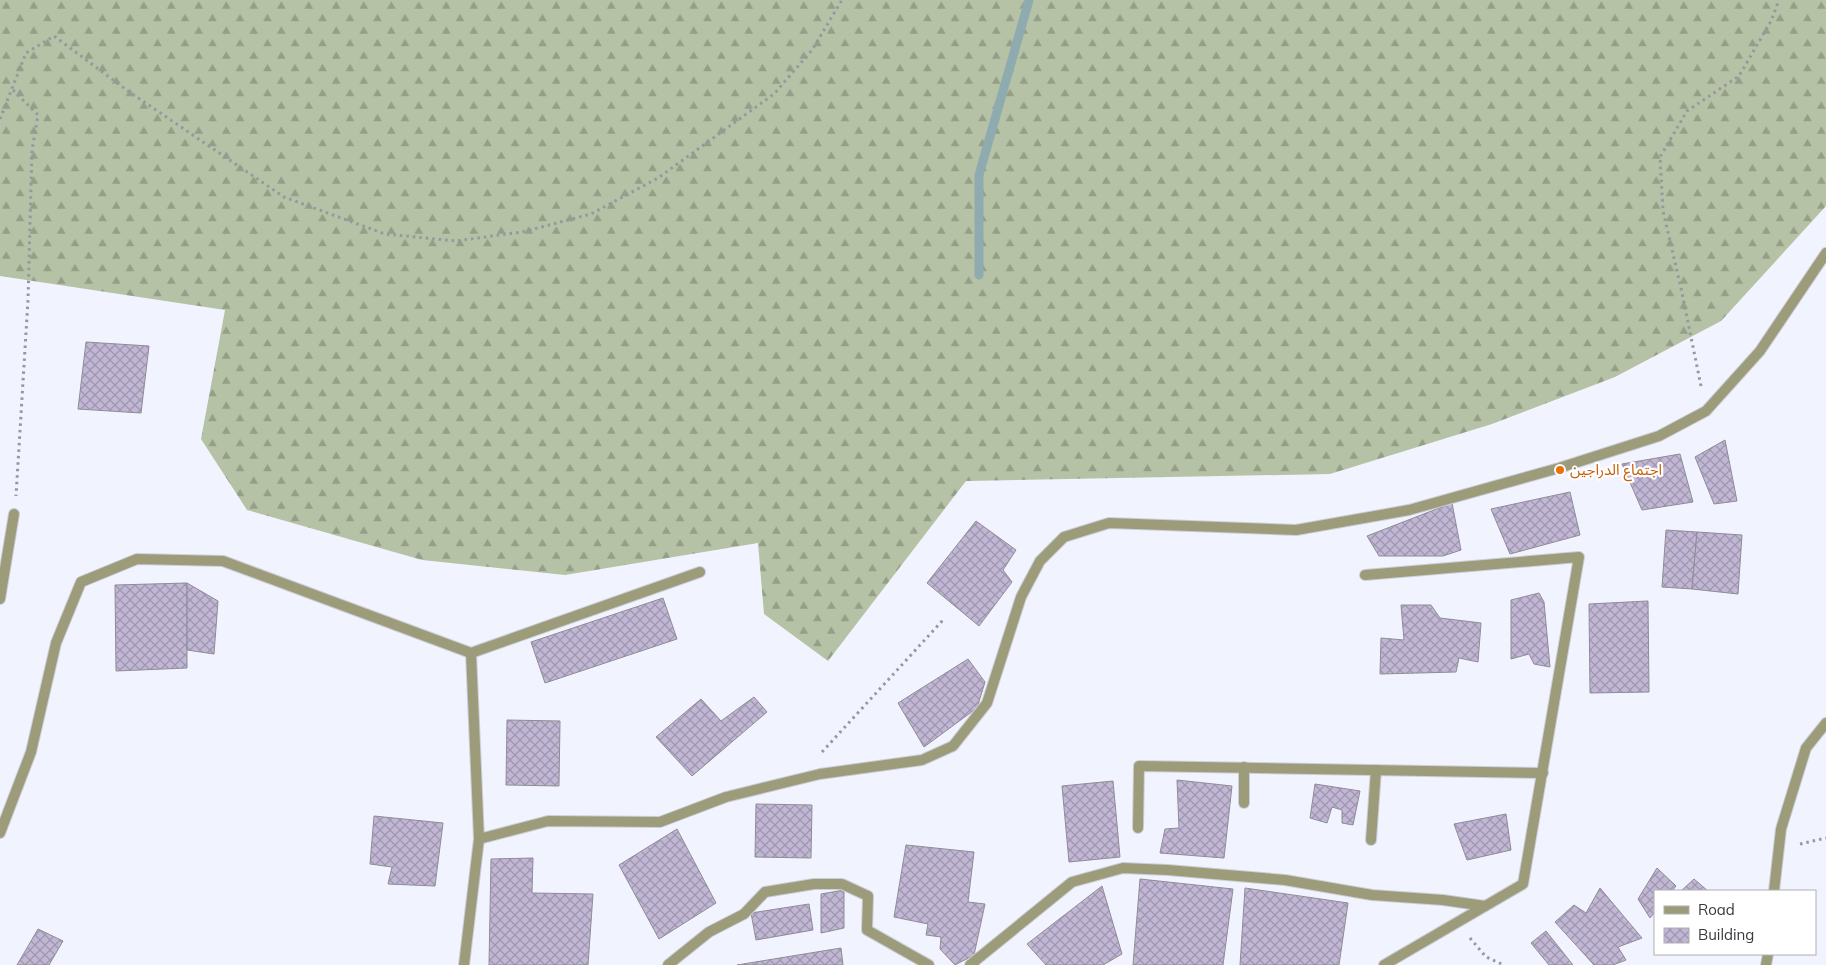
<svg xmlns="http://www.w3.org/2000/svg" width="1826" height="965" font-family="Mulish,'Noto Sans Arabic',sans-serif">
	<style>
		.forest { fill: url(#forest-firs) }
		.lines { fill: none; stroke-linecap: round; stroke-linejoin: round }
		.stream { stroke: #8eabb0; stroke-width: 9 }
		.building { fill: url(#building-cross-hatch); stroke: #8f8c96 }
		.minor-casing { stroke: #ccced8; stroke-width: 12 }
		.path { stroke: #96979f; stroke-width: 3; stroke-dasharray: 2.5 4; stroke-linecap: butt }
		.minor { stroke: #9c9c7b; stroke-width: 10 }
		.food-dot { fill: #e8710a; stroke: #fff; stroke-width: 2 }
		.labels { text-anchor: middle; stroke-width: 4.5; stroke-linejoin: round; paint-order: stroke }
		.food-label { font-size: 15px; fill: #c56008; stroke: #fff; text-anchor: start }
	</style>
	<defs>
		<pattern id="forest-firs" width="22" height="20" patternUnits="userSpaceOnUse" patternTransform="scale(1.25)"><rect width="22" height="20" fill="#b6c2a5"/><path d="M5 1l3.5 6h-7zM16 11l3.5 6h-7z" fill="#959f88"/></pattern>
		<pattern id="building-cross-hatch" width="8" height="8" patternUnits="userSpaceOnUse" patternTransform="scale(1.25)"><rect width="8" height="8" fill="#c1b7d5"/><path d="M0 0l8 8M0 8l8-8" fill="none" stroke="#9e96ae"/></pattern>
	</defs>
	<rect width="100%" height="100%" fill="#f1f3fe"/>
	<path class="forest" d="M0,0H1826V206L1721,321L1615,377L1492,424L1330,474L966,481L828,661L764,614L758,543L565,575L422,560L247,510L201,439L225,310L0,276Z"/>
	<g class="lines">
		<path class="stream" d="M979,275V175L1029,0"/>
	</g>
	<g class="building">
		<path d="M86,342L149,346L141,413L78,409Z"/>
		<path d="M1725,440L1737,501L1714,504L1695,457Z"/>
		<path d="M1680,454L1693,502L1642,510L1622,464Z"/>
		<path d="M1570,492L1580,535L1510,554L1491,509Z"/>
		<path d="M1452,503L1461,550L1443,556H1379L1367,536Z"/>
		<path d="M976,521L1016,550L1003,570L1012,582L979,626L927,583Z"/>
		<path d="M1666,530L1697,532L1692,589L1662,587Z"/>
		<path d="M1697,532L1742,535L1738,594L1692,589Z"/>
		<path d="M187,583V668L116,671L115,585Z"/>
		<path d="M187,583L218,601L214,654L187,650Z"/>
		<path d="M1539,593L1544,602L1550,667L1534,664L1529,654L1511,659V600Z"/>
		<path d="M663,598L677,639L545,683L531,642Z"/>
		<path d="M1648,601L1649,692L1590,693L1589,604Z"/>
		<path d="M1401,605H1431L1440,618L1481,623L1478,662L1459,658L1456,672L1380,674L1381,638L1404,640Z"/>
		<path d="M968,659L985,682L977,708L924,747L898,703Z"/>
		<path d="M754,697L767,712L692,776L656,737L701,699L721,721Z"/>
		<path d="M507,720L560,721L559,786L506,785Z"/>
		<path d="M1177,780L1232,786L1224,858L1160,853L1165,829L1179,828Z"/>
		<path d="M1113,781L1120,857L1069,862L1062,786Z"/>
		<path d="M1315,784L1360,791L1353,825L1342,823V810L1332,807L1327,823L1310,818Z"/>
		<path d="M756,804L812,805L811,858L755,857Z"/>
		<path d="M1506,814L1511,850L1467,860L1454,824Z"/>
		<path d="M374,816L443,823L435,886L388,884L392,867L370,864Z"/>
		<path d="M677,829L716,903L659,939L619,865Z"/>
		<path d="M906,845L974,852L968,902L985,904L974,955L955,965L940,949L941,937L926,935L928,924L894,917Z"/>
		<path d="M533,858L532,893L593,894L588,965H489L491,859Z"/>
		<path d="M1657,868L1676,886L1672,891H1655V912L1650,918L1638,899Z"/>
		<path d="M1140,879L1233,889L1223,965H1133Z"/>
		<path d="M1694,879L1708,891H1681Z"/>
		<path d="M1102,886L1122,954L1103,965H1046L1027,944Z"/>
		<path d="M1245,888L1348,903L1339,965H1240Z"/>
		<path d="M1600,888L1642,938L1618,947L1626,960L1613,965H1594L1555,922L1574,905L1586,913Z"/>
		<path d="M844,890V928L821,933V894Z"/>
		<path d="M809,904L813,930L756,940L751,913Z"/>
		<path d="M38,929L63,941L49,965H17Z"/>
		<path d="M1546,931L1573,965H1549L1531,943Z"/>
		<path d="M841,948L843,965H737Z"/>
	</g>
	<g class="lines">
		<g class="minor-casing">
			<g id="minor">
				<path d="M1365,575L1579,557L1523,884L1384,965"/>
				<path d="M0,599L14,514"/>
				<path d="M1244,767V803"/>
				<path d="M1138,828L1139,766L1543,773"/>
				<path d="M0,833L31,752L56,643L81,582L137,559L223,561L471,653L700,572"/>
				<path d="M479,839L548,821L660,822L726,797L820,774L922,760L953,746L987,703L1021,597L1040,561L1064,537L1109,523L1296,530L1409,510L1559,468L1659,436L1706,411L1760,351L1826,253"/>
				<path d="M1371,840L1376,770"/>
				<path d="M1774,891L1781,829L1806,748L1826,723"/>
				<path d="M464,965L479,839L471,653"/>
				<path d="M668,965L709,932L744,914L765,892L814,884H842L868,896L867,930L929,965"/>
				<path d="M970,965L1072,882L1123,868L1168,870L1285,880L1372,895L1443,900L1485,906"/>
				<path d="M1766,965L1768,954"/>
			</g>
		</g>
		<g class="path">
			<path d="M13,90L38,115L32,150L28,300L16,496"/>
			<path d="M0,119L26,53L54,36L128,91L284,197L385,234L456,241L522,232L591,214L658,178L774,94L812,50L842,0"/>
			<path d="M1701,386L1681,288L1663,211L1660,157L1687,111L1739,76L1771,21L1779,0"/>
			<path d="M822,752L943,620"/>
			<path d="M1800,844L1826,838"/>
			<path d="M1470,938L1486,957L1504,965"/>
		</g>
		<use href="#minor" class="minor"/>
	</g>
	<circle class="food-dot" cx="1560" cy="470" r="5"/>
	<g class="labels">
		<g class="food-label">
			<text x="1570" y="475">اجتماع الدراجين</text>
		</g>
	</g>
	<rect x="1654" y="890" width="162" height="65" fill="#ffffff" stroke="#b0b0b2"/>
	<rect x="1664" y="906" width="25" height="8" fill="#9c9c7b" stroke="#b0b0b2"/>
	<text x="1698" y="915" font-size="15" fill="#393a3e">Road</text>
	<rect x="1664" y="928" width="25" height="15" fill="url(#building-cross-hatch)" stroke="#b0b0b2"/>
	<text x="1698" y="940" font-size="15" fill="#393a3e">Building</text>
</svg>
